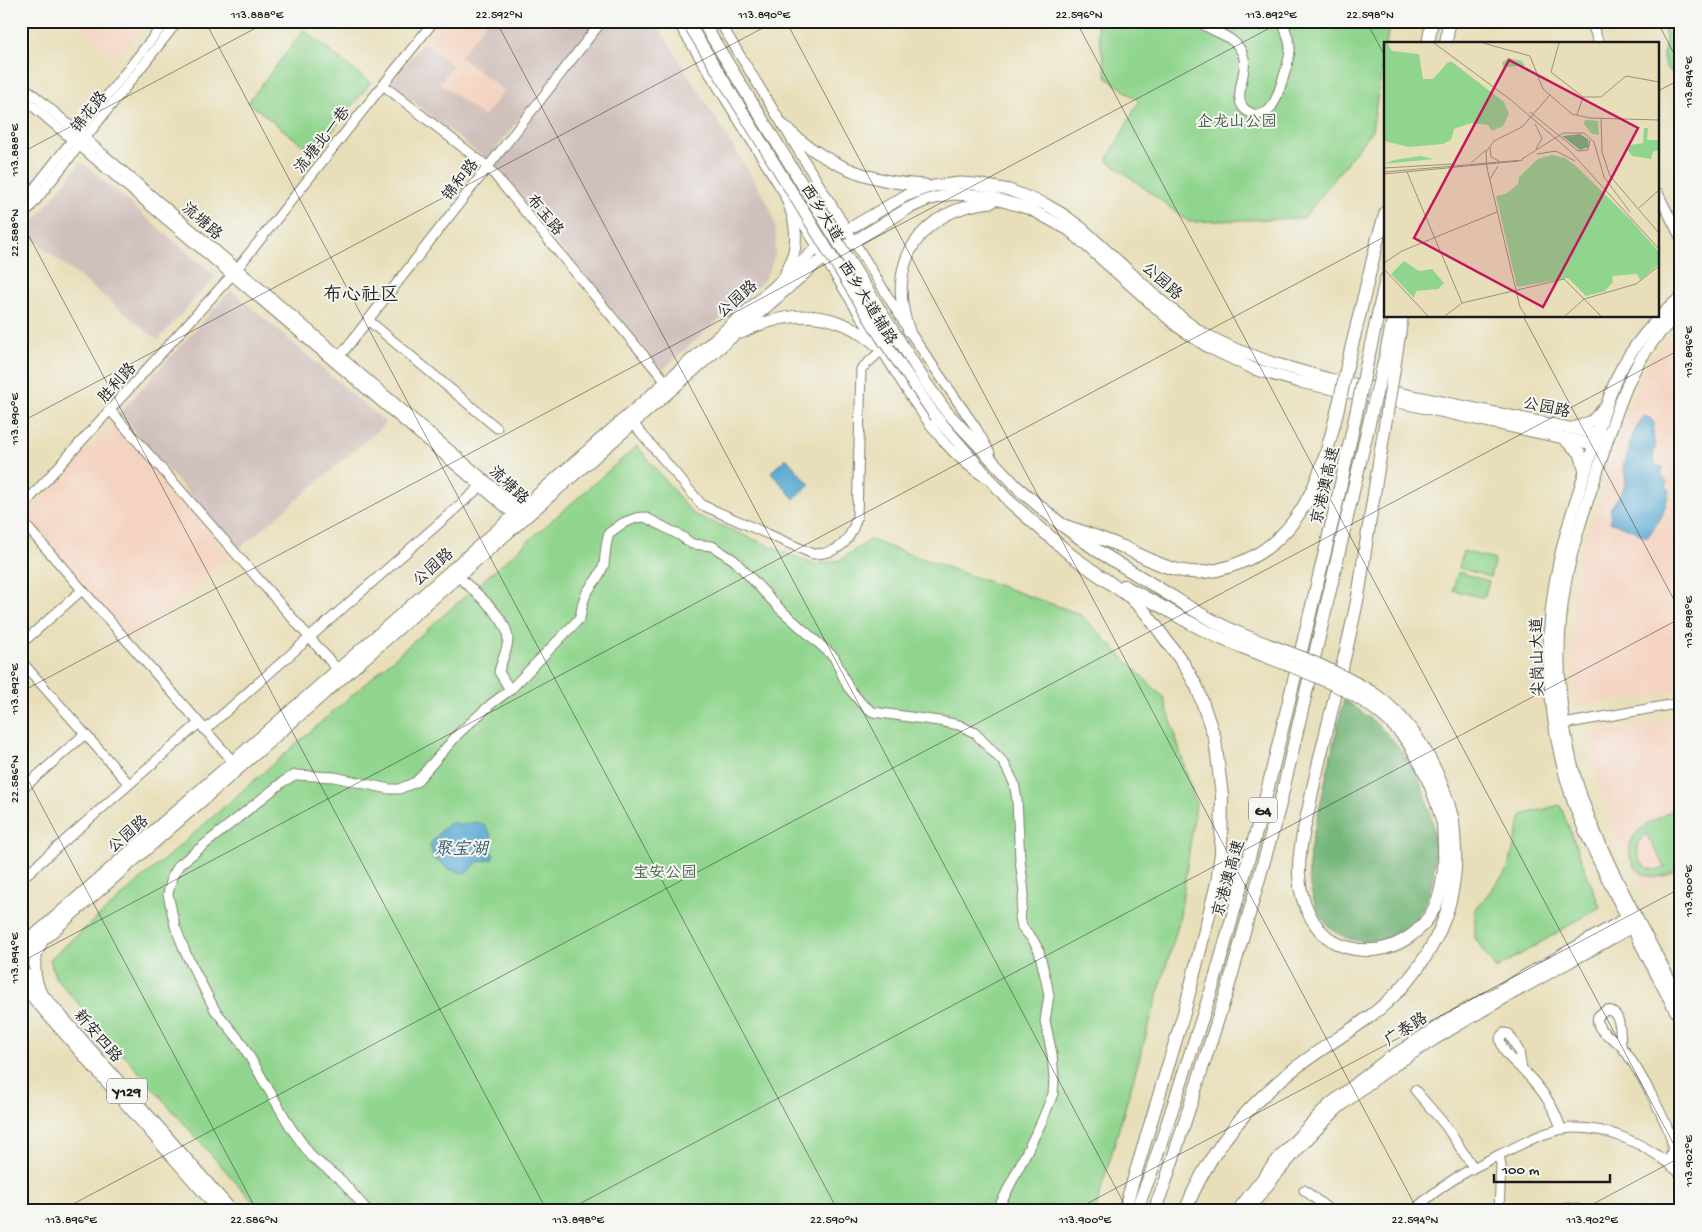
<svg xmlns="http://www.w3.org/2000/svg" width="1702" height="1232" font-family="'Gochi Hand','LXGW WenKai TC',sans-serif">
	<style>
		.built { fill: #f4d3c0 }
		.industrial { fill: #d0c0bc }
		.green { fill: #90d58e; stroke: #567855; fill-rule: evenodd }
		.forest { fill: #74b679; stroke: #48694a }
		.water { fill: #57a9d2; stroke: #3a6277 }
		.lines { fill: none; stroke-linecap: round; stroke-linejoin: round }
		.minor-casing { stroke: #827e6b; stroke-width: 11 }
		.major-casing { stroke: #827e6b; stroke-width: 13 }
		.highway-casing { stroke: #827e6b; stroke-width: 14 }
		.minor { stroke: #fff; stroke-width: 9 }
		.major { stroke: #fff; stroke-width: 11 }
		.highway { stroke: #fff; stroke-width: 12 }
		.major-bridge-casing { stroke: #827e6b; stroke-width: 13; stroke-linecap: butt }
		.highway-bridge-casing { stroke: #827e6b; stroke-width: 14; stroke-linecap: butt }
		.major-bridge { stroke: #fff; stroke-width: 11 }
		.highway-bridge { stroke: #fff; stroke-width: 12 }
		.ticks { fill: none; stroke: #1c1c1c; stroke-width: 1; stroke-opacity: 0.45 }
		.labels { text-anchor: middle; stroke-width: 4; stroke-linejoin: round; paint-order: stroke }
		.shield { fill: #f6f6f2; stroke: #5d5d5c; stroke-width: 1 }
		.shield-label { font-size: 15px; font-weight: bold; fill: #1c1c1c }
		.street-label { font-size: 16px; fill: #1c1c1c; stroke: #f6f6f2 }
		.park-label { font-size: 16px; fill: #455d44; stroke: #f6f6f2 }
		.water-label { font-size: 18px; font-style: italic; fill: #375b6e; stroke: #f6f6f2 }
		.quarter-label { font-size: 19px; fill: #1c1c1c; stroke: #f6f6f2 }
		.inset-road { fill: none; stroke: #96917b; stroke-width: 1 }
		.view { fill: #c2185b; fill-opacity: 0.15; stroke: #c2185b; stroke-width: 2.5 }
		.inset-edge { fill: none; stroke: #1c1c1c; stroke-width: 2.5 }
		.neatline { fill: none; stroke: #1c1c1c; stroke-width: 2 }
		.ticks-label { font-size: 12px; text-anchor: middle; fill: #1c1c1c }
	</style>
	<rect width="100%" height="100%" fill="#f6f6f2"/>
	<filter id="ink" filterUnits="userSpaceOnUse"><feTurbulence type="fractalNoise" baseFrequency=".02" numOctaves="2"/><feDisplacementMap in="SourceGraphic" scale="10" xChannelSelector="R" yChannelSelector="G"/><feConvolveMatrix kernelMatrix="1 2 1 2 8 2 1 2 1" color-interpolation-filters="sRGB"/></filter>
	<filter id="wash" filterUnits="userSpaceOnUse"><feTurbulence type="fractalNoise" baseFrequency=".0096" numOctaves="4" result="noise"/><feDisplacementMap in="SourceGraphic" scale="20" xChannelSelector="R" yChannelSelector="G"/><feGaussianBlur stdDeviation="1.12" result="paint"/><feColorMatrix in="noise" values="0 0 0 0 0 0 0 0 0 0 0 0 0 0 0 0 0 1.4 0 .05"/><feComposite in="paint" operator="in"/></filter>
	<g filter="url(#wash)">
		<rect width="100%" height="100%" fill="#e8dfba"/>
		<g class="built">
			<path d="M75,21H148L116,57Z"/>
			<path d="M440,21H487L460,57L504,91L484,117L440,83L453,66L423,43Z"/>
			<path d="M1681,323V690L1580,706L1576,702L1572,662L1574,599L1583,547L1638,384L1655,355Z"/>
			<path d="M113,421L231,556L132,641L26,517Z"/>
			<path d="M1681,720V869L1644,889L1619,839L1598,782L1591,733Z"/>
		</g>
		<g class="industrial">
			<path d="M487,21H596L487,160L390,84L423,43L453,66L440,83L484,117L504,91L460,57Z"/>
			<path d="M608,21H655L765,198L771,211L775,225L776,240L775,254L770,268L763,281L662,370L494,167Z"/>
			<path d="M81,162L215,276L158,340L25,233Z"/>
			<path d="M231,290L386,423L238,550L119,414Z"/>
		</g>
		<g class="green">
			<path d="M1096,21H1390L1372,130L1304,218L1189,222L1107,160L1139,101L1107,78Z"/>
			<path d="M1663,21H1681V78L1670,71L1665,65L1663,57L1666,39Z"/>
			<path d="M304,30L370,83L314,154L248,102Z"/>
			<path d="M637,446L693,514L815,565L840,560L870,540L1080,614L1164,698L1196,804L1179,922L1095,1211H261L55,977L50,959Z"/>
			<path d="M1463,551L1495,560L1490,577L1459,568Z"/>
			<path d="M1458,572L1489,581L1484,598L1453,590Z"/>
			<path d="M1560,805L1600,907L1496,969L1475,938V910L1508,869L1522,815Z"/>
			<path d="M1681,806V867C1673,871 1665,877 1656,877C1634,877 1622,852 1635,835C1643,824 1668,813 1681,806ZM1646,834L1665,867V868C1653,872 1644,869 1638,858L1637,844Z"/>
		</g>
		<path class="forest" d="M1344,700C1400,734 1435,787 1435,854C1434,875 1431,898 1418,915C1398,943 1349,952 1326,923C1316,911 1310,893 1309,877C1307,855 1314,832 1319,810C1327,773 1335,736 1344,700Z"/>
		<g class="water">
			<path d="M1643,416L1650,418L1654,423L1653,437L1656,446L1654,450L1653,459L1658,466L1663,467L1661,475L1667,482L1666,487L1670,490L1662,516L1647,538L1633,530L1610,522L1611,507L1622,491L1626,483L1623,463L1629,451L1630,440Z"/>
			<path d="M786,458L810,485L794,499L771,472Z"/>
			<path d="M474,822C489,824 491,833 493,847L490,849L491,852L493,853V859L478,862L470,870L464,873L446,868L442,863L435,860L430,846L431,843L442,830L448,824L454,823L462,825Z"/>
		</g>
	</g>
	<g filter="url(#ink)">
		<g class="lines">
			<g class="minor-casing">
				<g id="minor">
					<path d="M677,21L914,402C934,431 955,460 986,478"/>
					<path d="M719,21L909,331L976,428L990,453"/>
					<path d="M1198,21C1214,34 1238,35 1244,58C1248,74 1229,102 1249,112C1255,116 1265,115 1270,109C1277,101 1291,57 1290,47C1289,38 1285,29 1282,21"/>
					<path d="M1591,21L1599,44"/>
					<path d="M21,84L511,502L520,510L522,514"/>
					<path d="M383,85L488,167L666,382"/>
					<path d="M21,96L514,515L519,517"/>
					<path d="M1658,193L1681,239"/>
					<path d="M21,205L166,21"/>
					<path d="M21,219L178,21"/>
					<path d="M368,320L497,428"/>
					<path d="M340,356L602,21"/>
					<path d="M110,410L338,670"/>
					<path d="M630,420L702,505L813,554C840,554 850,541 857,517L861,369L882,350"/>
					<path d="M21,508L232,275L434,21"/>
					<path d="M21,520L237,766"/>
					<path d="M458,576C473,591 508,617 508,639C508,650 501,661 499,672L510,690"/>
					<path d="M21,644L82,590"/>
					<path d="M21,661L129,784"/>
					<path d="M1558,725L1681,703"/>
					<path d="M205,730L480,487"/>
					<path d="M21,790L85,734"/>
					<path d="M21,866L28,873L199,723"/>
					<path d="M1621,1045C1620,1034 1622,1010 1606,1010L1598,1016C1594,1033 1614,1036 1622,1047C1636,1065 1669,1123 1672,1143C1673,1151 1671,1155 1668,1162"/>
					<path d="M1522,1070L1519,1051L1509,1034L1504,1033L1500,1039C1504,1055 1512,1060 1523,1070C1540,1087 1555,1107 1561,1129"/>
					<path d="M1415,1090L1445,1125L1473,1167"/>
					<path d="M1499,1155L1501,1166L1499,1211"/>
					<path d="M1304,1190L1331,1211"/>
					<path d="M1559,1209L1570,1208L1586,1211"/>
					<path d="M368,1211L341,1180L312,1157L291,1128L241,1042L215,1010L186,954L175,926L168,894L172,877L179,865L284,781L295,775L334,777L389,789H399L416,782L459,733L491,704L510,690L580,618L583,602L587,592L598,577L604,565L606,546L609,533L623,523L636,518L645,517L681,536L692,544L712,546L734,560L780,609L834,657L848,687L861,703L873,712L939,721L959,725L975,733L1004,763L1014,783L1017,800L1020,860L1024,892L1020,917L1022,927L1033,940L1039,951L1046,980L1049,995L1045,1021L1052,1054L1054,1079L1053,1094L1041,1123L997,1211"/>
					<path d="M1413,1211C1442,1184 1464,1172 1499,1155C1520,1145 1540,1133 1563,1129C1605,1123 1651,1146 1681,1174"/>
				</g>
			</g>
			<g class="major-casing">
				<g id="major">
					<path d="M784,126C823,164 871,183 925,185"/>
					<path d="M786,197C797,221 800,248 786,272"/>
					<path d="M1681,297C1656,319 1634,343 1619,373C1605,403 1598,435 1587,466C1573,509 1559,551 1553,596C1544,662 1551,735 1572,798C1583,831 1599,861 1614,892C1636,935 1658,978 1681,1021"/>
					<path d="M1681,312C1630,355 1619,406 1599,466C1586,505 1572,544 1565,585C1552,661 1560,744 1588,815C1613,879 1649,940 1681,1001"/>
					<path d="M909,331C884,263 921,208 992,202"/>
					<path d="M741,333C792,307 840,310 882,350"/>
					<path d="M946,411L1020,490"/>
					<path d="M936,417L1009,501"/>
					<path d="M1573,428L1592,421L1603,409"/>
					<path d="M1565,440L1580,453L1585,471"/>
					<path d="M21,947L771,290L818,247L905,196L923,189L934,186L960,183L976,184L1009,190L1045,204L1064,215L1084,230L1160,300L1188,323L1202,333L1235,349L1270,362L1329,379L1608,436"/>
					<path d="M21,959L813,266L909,208L927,200L952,194L972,195L993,198L1030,209L1069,230L1177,326L1208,347L1254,369L1299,382L1403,403L1605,447"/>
					<path d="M21,970L232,1211"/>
					<path d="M21,984L220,1211"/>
					<path d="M39,988C33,973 33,958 41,944"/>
					<path d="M1237,1211L1281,1155L1330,1104L1386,1060L1453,1017L1634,914"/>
					<path d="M1248,1211C1274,1175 1303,1142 1335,1111C1363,1086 1395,1064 1427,1044C1495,1001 1567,964 1637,924"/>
				</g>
			</g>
			<g class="highway-casing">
				<g id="highway">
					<path d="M1428,44L1432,21"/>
					<path d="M1446,44L1449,21"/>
					<path d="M1347,366L1378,238L1386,212"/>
					<path d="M1366,367L1386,279"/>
					<path d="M1382,371L1394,316"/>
					<path d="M1393,375L1402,316"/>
					<path d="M1388,406C1381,450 1374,494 1367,538C1363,561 1361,584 1356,606C1343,668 1326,730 1312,792C1307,819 1298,847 1299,875C1300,904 1316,938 1346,947C1389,960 1431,932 1441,889C1446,868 1444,846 1443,824"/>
					<path d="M1020,490L1062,525L1098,551L1173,597"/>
					<path d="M1009,501L1072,556L1130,597L1146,613L1183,663L1197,687L1215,739L1222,796L1221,853L1217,883L1184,1013L1124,1211"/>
					<path d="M1062,525C1083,532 1104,539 1123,547C1145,557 1166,570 1191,572C1208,574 1227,568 1242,562C1310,533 1326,459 1341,395"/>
					<path d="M1124,586L1166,609"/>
					<path d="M1136,1211L1151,1173L1215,979L1264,804L1337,502L1359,400"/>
					<path d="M1154,1211L1166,1180L1228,988L1279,808L1374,402"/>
					<path d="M1185,1211C1205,1161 1236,1118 1277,1083C1305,1058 1339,1039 1369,1017C1417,981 1452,927 1455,867C1456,851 1454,836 1453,821"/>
				</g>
			</g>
			<use href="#minor" class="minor"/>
			<use href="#major" class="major"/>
			<use href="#highway" class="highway"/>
			<g class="major-bridge-casing">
				<g id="major-bridge">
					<path d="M687,21L881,337L936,417"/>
					<path d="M702,21L850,262L926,383L946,411"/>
				</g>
			</g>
			<g class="highway-bridge-casing">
				<g id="highway-bridge">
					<path d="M1341,395L1347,366"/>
					<path d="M1359,400L1366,367"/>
					<path d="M1374,402L1382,371"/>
					<path d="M1388,406L1393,375"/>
					<path d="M1173,597C1193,610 1214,622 1236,632C1258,642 1281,649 1303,658C1326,668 1350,679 1371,692C1415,721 1441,772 1453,821"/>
					<path d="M1166,609C1189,623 1212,635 1237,645C1296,669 1364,687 1405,738C1424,764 1435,794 1443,824"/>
				</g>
			</g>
			<use href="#major-bridge" class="major-bridge"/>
			<use href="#highway-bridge" class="highway-bridge"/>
		</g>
	</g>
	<path class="ticks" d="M205,21L838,1211M496,21L1128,1211M786,21L1418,1211M1076,21L1681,1158M1366,21L1386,58M1657,21L1681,67M1658,91L1681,79M21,153L269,21M21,221L547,1211M1523,316L1681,613M21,422L776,21M21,692L1283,21M21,767L257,1211M21,962L1386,236M60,1211L1681,349M566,1211L1681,618M1073,1211L1681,888M1580,1211L1681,1157"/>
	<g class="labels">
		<g class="shield">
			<rect x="1249" y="797.5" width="28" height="25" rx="4"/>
			<rect x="107" y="1078.5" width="40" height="25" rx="4"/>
		</g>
		<g class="shield-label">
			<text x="1263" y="815">G4</text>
			<text x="127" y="1096">Y129</text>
		</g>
		<g class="street-label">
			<text transform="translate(88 111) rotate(-52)" y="6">锦花路</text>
			<text transform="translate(321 139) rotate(-52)" y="6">流塘北一巷</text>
			<text transform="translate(459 179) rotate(-52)" y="6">锦和路</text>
			<text transform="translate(823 212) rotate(58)" y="6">西乡大道</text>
			<text transform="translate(546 214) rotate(50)" y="6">布玉路</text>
			<text transform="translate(203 220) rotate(41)" y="6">流塘路</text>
			<text transform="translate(1163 280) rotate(42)" y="6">公园路</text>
			<text transform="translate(736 298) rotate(-41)" y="6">公园路</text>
			<text transform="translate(869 302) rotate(58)" y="6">西乡大道辅路</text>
			<text transform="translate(116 382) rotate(-48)" y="6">胜利路</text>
			<text transform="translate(1547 406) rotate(12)" y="6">公园路</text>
			<text transform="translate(510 484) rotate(44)" y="6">流塘路</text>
			<text transform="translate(1324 485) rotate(-77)" y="6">京港澳高速</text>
			<text transform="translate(432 566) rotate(-41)" y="6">公园路</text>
			<text transform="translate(1536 657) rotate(-91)" y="6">尖岗山大道</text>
			<text transform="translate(127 833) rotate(-41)" y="6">公园路</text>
			<text transform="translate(1227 878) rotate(-74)" y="6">京港澳高速</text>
			<text transform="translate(1405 1028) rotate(-33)" y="6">广泰路</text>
			<text transform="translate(99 1035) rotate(49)" y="6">新安四路</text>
		</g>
		<g class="park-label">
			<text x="1237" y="126">企龙山公园</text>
			<text x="665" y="877">宝安公园</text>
		</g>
		<g class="water-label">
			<text x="461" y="854">聚宝湖</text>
		</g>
		<g class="quarter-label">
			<text x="361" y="300">布心社区</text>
		</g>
	</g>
	<g transform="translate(1384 42)">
		<rect width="275" height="275" fill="#e8dfba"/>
		<path d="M3,1L8,9L35,12L39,37H49L64,20H68L120,60L125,72L119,84L108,89L104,83L87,81L70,87L67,98L59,102L25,105L0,99V2ZM125,16L138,19L141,24L119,25L118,20ZM201,78L214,79L215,93L208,92L200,82ZM260,86H264L263,98H275V108L269,110L267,117L248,114L244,108L246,103L259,101ZM168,113L181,116L192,124L247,178L275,210V222L261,234L256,238L253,232L228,234L229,240L221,249L202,254L184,236L133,245L112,154L122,152L134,142L135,135L154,117ZM36,114L50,117L0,122L10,118ZM20,219L35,229L48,227L60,241L54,247L32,249L30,256L7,232Z" fill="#90d58e"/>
		<path d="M196,92L204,97L205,105L196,108L178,94Z" fill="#74b679"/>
		<path class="inset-road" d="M50,1L127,58L185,108L275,207M99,1L146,14L159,47L188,72L206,76L275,78M175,1L167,30L199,55H217L242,34L275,40M146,70L194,109L204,108L206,98M193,73L199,55M217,76L218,110L226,134L275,191M151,82L158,96L152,107M106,105L107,115L115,119M153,112L172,109L191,119M138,117L179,91H200L210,100L220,135L246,170M87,121L102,108M0,126L68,122M0,130L139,118M23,130L78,261M0,132L135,119M106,137L114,124M255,166L275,148M0,221L18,209L113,170M0,227L44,274M61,274L78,261L180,237L217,274M142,274L136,265L103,126L102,110L110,99L138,85L166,53M181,274L200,257L252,242L275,224"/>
		<path class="view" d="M125,18L254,86L159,265L30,196Z"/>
		<rect width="275" height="275" class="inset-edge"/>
	</g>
	<rect width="1702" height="1232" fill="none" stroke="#f6f6f2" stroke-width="55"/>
	<path d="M1494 1174v8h116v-8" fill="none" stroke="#1c1c1c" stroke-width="2.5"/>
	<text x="1502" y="1174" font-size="15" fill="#1c1c1c" stroke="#f6f6f2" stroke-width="4" paint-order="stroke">100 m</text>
	<rect x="28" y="28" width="1646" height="1176" class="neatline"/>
	<g class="ticks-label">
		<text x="257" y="18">113.888°E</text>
		<text x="499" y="18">22.592°N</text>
		<text x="764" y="18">113.890°E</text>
		<text x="1079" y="18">22.596°N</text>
		<text x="1271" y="18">113.892°E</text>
		<text x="1370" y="18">22.598°N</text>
		<text transform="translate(1688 82) rotate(-90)" y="4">113.894°E</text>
		<text transform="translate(14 150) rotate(-90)" y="4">113.888°E</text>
		<text transform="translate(14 233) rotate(-90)" y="4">22.588°N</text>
		<text transform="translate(1688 352) rotate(-90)" y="4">113.896°E</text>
		<text transform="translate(14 419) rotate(-90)" y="4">113.890°E</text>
		<text transform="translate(1688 622) rotate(-90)" y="4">113.898°E</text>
		<text transform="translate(14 689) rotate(-90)" y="4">113.892°E</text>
		<text transform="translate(14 779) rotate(-90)" y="4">22.586°N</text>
		<text transform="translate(1688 891) rotate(-90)" y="4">113.900°E</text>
		<text transform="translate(14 958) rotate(-90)" y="4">113.894°E</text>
		<text transform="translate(1688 1161) rotate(-90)" y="4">113.902°E</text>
		<text x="71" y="1223">113.896°E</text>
		<text x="254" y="1223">22.586°N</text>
		<text x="578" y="1223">113.898°E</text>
		<text x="834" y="1223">22.590°N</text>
		<text x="1085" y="1223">113.900°E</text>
		<text x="1415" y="1223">22.594°N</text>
		<text x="1592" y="1223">113.902°E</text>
	</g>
</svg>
